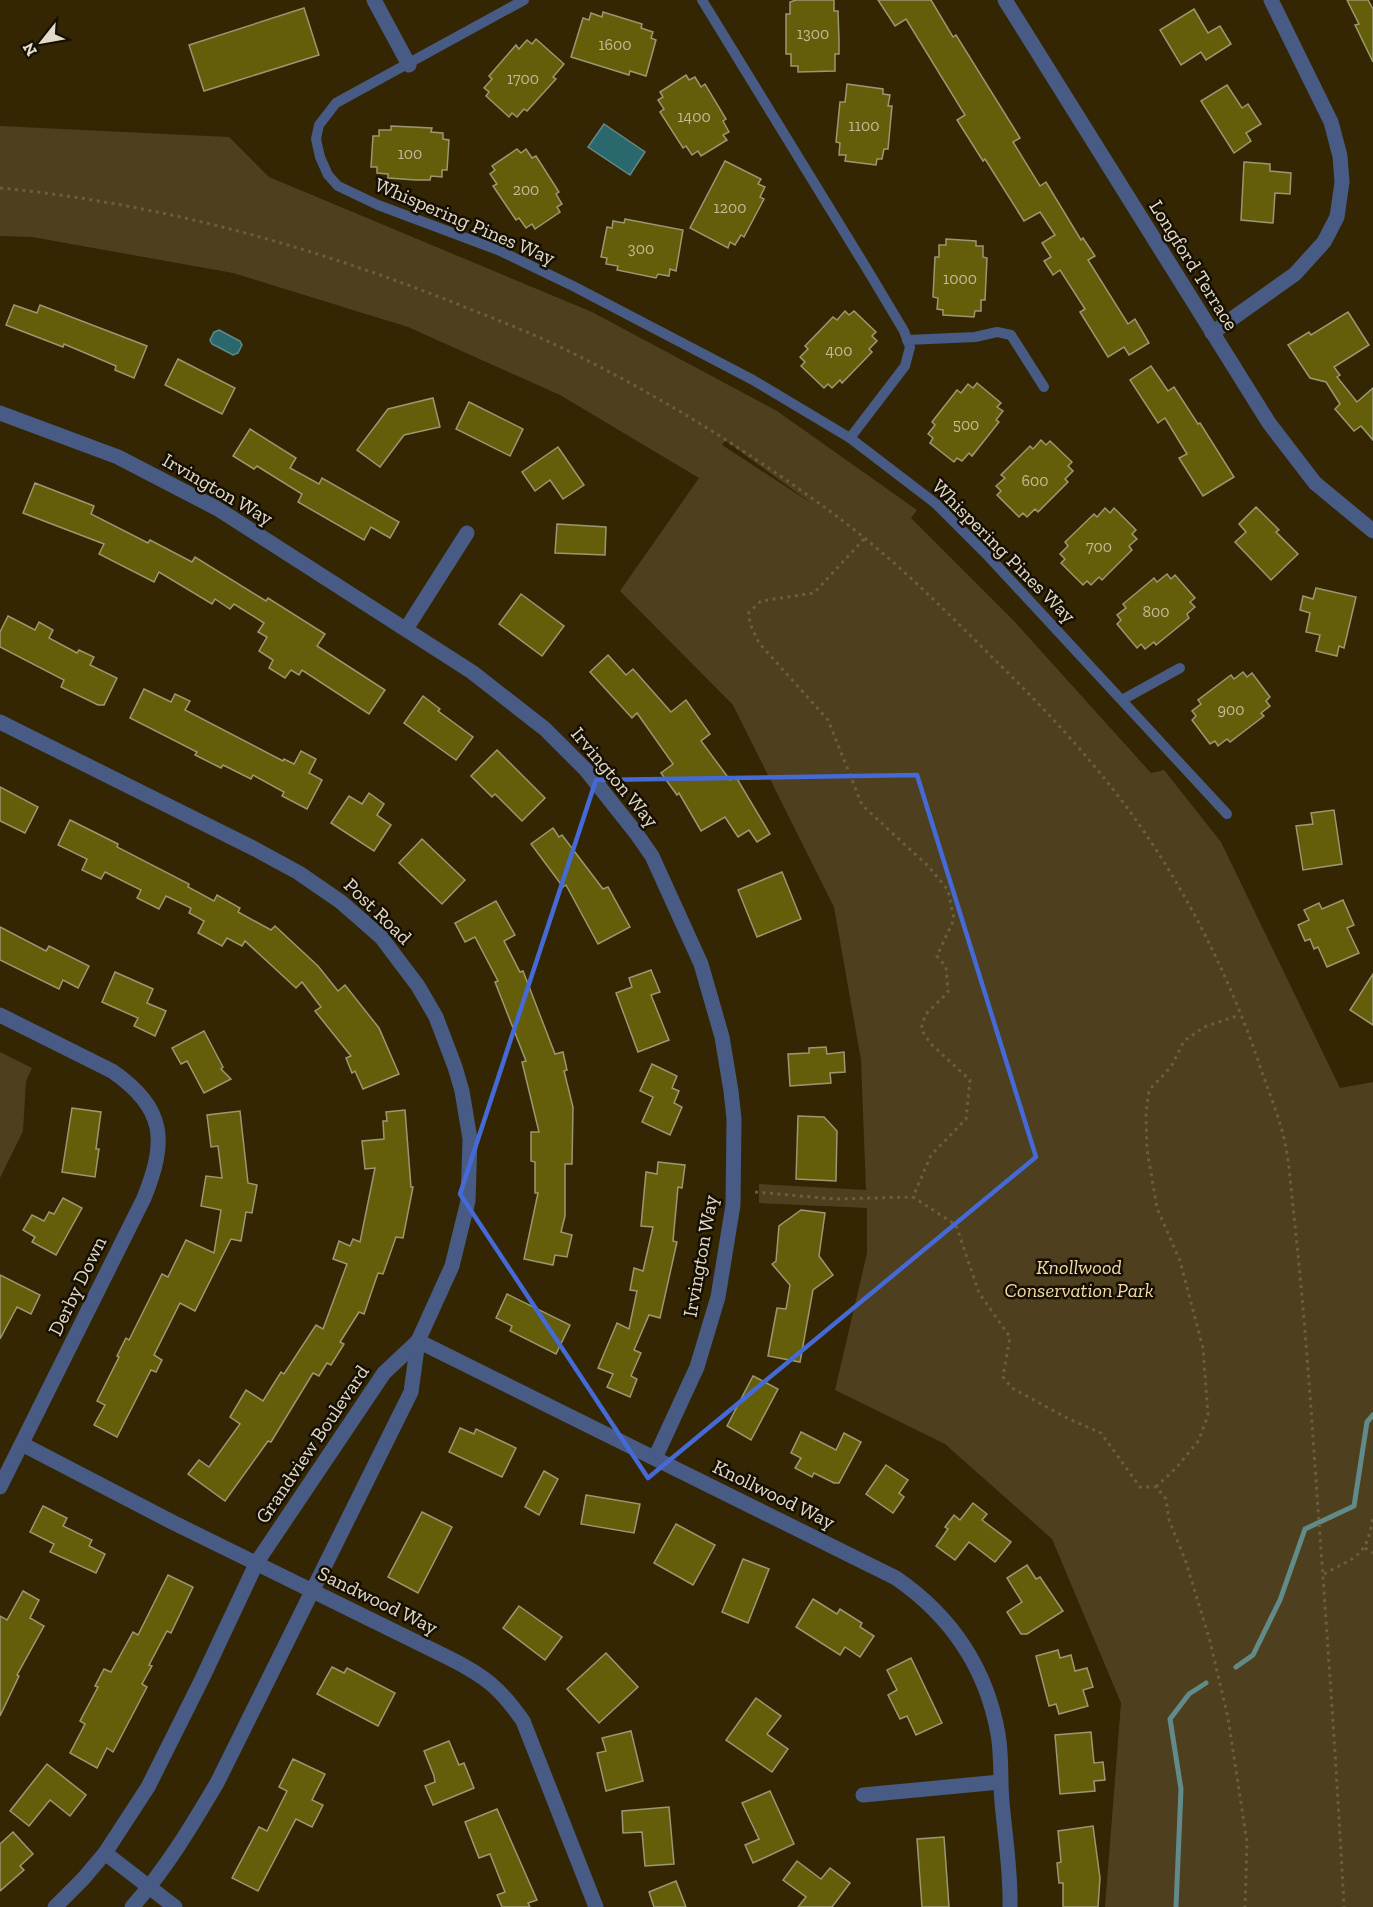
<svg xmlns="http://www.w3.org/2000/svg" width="1373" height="1907" font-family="'Zilla Slab',serif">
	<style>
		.green { fill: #4e3f1e; fill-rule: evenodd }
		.water { fill: #2a686e; stroke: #628a89; stroke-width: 1.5 }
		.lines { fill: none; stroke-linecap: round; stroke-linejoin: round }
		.stream { stroke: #628a89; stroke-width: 5 }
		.building { fill: #645e0b; stroke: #9a9871; stroke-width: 1.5 }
		.path { stroke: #6a5e3f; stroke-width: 3; stroke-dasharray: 3 4.5; stroke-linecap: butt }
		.service { stroke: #485b85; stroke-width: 10 }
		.minor { stroke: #485b85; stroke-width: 15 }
		.tertiary { stroke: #485b85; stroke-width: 15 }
		.marked { fill: none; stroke: #456ad5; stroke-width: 4.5; stroke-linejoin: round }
		.labels { text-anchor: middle; stroke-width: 5; stroke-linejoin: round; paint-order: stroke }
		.number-label { font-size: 16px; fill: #c3bb98 }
		.street-label { font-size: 20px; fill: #e3dac7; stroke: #161004 }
		.park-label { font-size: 20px; font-style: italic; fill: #f5dba4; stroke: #161004 }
	</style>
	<rect width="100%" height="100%" fill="#342602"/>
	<g class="green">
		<path d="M0,126L229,137L269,177L592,312L777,411L917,510L911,518L1014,621L1151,773L1164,770L1221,842L1340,1088L1373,1082V1907H1105L1121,1703L1052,1539L945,1444L835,1390L867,1253V1208L759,1203V1184L866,1190L861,1060L834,907L733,705L620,591L699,478L560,395L408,327L233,273L32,237L0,236ZM725,441H726L814,505L722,445Z"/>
		<path d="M0,1052L32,1068L26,1081L23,1131L0,1178Z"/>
	</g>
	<g class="water">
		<path d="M604,124L645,152L630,175L588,147Z"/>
		<path d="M219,330L240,341L242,345L238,353L233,355L212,344L210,340L214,332Z"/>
	</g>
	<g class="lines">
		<g class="stream">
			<path d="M1236,1667L1253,1655L1280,1600L1305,1529L1354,1506L1367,1422L1373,1415"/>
			<path d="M1176,1907L1181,1789L1170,1719L1189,1694L1206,1683"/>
		</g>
	</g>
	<g class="building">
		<path d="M796,0H834V11H838L839,40V54H835V71L798,72V66H791V54H786V14H790V2Z"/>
		<path d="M878,0H931L953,37L956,35L1020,138L1013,142L1040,186L1046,182L1081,240L1083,238L1095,256L1088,260L1128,324L1135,319L1149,343L1129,355L1124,347L1108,357L1080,312L1085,309L1060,270L1053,275L1044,261L1051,257L1042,243L1055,235L1040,212L1024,221L985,159L983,161L957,120L965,115L906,19L895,26Z"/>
		<path d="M1347,0H1368L1373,9V62L1355,25L1359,24Z"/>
		<path d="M304,8L319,55L204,91L189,45Z"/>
		<path d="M1194,9L1208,33L1220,26L1231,44L1206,60L1201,52L1181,65L1160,30Z"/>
		<path d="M603,12L642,24L641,28L653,32L651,38L656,40L646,76L630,71L629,75L571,57L583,18L589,20L591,13L602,17Z"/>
		<path d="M536,39L564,64L553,77L556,79L527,111L524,109L517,117L512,113L509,117L486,96L489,92L484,88L492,79L489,76L516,45L519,49L527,40L532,44Z"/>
		<path d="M686,75L689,80L695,77L701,87L705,84L726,119L723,121L729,132L723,135L727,140L701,156L698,151L692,155L686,146L683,148L660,112L664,109L658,100L663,97L660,92Z"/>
		<path d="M847,84L883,89V94L890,95L888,106H892L888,149H884L882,159H877L876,165L845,161L846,155H839L840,143L836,142L840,102H845Z"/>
		<path d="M1227,85L1242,108L1248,104L1261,124L1246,133L1251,141L1234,153L1201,101Z"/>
		<path d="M391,126L432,128L431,132L443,133V139L449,140L447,170H442V177L431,176L430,180H416L388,178V174L377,173V167H371L373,136H379V130H391Z"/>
		<path d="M517,149L521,153L526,149L532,158L536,156L559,192L556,194L562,204L557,207L560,212L535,229L532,224L526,228L519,218L516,220L493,186L497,184L490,174L495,170L492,166Z"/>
		<path d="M725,161L761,179L758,184L765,187L760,197L764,199L744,237L741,235L735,245L730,242L728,248L690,228Z"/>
		<path d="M1244,162L1270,164V171L1291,173L1290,194L1275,193L1273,223L1241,220Z"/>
		<path d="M625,219L683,230L676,271L670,269L669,276L658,274L656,278L617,270L618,266L606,264L607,258L601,257L607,227L612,228L613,221L624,223Z"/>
		<path d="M946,239L976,241V246H983V257L987,258L985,300H981V311H975L974,317L943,315V310L937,309L938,298L933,297L935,257H939V245H946Z"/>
		<path d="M14,305L37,313L40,305L147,346L134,378L115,370L116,366L64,344L63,347L6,325Z"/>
		<path d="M845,311L849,315L854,311L876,332L872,336L877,341L869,349L872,352L842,383L840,380L832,388L828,384L824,388L801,366L805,362L800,357L808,349L805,346L833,317L837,320Z"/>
		<path d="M1348,312L1369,345L1334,367L1340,375L1337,377L1357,402L1373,388V440L1361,426L1354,431L1335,409L1340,404L1326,382L1310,378L1288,345L1309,332L1311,335Z"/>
		<path d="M178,359L235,388L222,414L165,385Z"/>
		<path d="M1151,366L1168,391L1174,387L1198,424L1200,423L1234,477L1203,496L1179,458L1187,454L1165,418L1158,423L1130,380Z"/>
		<path d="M977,383L1001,403L997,407L1003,411L996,420L999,422L972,456L969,453L962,461L957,458L954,462L930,443L933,438L928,434L935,425L932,422L957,390L961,393L968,384L973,388Z"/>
		<path d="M433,398L440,427L404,435L380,467L357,450L388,409Z"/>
		<path d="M469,402L523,429L510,456L456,429Z"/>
		<path d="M250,429L296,458L290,468L319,484L322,478L399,522L390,538L371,527L364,540L298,502L302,494L257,466L254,469L233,456Z"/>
		<path d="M1041,440L1046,445L1050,441L1072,462L1068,466L1073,471L1065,479L1068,482L1038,512L1035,509L1027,517L1023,513L1019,517L997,495L1001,491L996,486L1005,478L1001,475L1030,446L1033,449Z"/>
		<path d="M558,447L584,485L563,499L550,480L535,491L522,472Z"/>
		<path d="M35,483L94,506L91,514L148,543L150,540L192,562L195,557L266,601L268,598L325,634L317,646L385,690L369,714L302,670L299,675L291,670L285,678L269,668L273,660L259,651L267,637L258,632L264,623L234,604L230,609L215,599L212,604L159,572L154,582L99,554L104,544L23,513Z"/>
		<path d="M1256,507L1279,530L1276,532L1298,554L1271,580L1235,542L1246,532L1239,524Z"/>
		<path d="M1105,508L1110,513L1114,508L1136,530L1132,534L1137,539L1129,546L1132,550L1102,580L1099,577L1091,585L1087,581L1083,585L1061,563L1065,559L1060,554L1068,546L1065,542L1094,514L1097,517Z"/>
		<path d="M557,524L606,527L605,555L555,553Z"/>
		<path d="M1167,574L1171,579L1175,575L1195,598L1190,602L1195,607L1187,614L1189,618L1156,645L1154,642L1145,649L1141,644L1137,648L1117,624L1121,620L1117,615L1126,608L1123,604L1147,584L1154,578L1157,582Z"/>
		<path d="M1316,588L1356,597L1344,648L1339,646L1337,656L1316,651L1320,635L1306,632L1310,613L1300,610L1303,596L1313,599Z"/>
		<path d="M521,594L564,626L542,656L499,624Z"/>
		<path d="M8,616L35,630L39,622L53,630L49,638L77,653L79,650L94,657L90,665L117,678L104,705H98L61,687L64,680L0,647V632Z"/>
		<path d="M608,655L626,675L633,669L671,712L686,700L710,734L701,741L730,780L736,777L770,834L757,842L749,830L738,837L725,817L701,831L679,793L677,795L661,773L673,764L637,713L632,718L590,672Z"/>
		<path d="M1243,672L1247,677L1252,673L1270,697L1266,701L1270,706L1261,713L1264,716L1230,742L1227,739L1218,746L1215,741L1210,744L1192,720L1196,716L1192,711L1201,704L1198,700L1231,675L1234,679Z"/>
		<path d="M144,689L171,702L175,694L190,701L185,710L283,761L284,759L294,764L301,751L316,759L309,773L322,780L307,809L282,796L284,792L253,775L251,779L223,765L221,768L195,755L197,752L130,718Z"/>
		<path d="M423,696L440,709L438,711L473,737L456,760L404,723Z"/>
		<path d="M497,750L545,798L522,821L495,794L492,797L471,776Z"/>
		<path d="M0,787L38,807L25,833L0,821Z"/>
		<path d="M369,793L384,804L377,815L391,825L374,851L331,823L349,796L362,804Z"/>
		<path d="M1334,810L1342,864L1303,870L1296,826L1313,824L1311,813Z"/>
		<path d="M70,820L118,844L117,847L189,884L188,887L214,901L217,895L240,908L238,912L271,930L275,926L318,966L338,991L345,985L379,1028L399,1074L363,1089L355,1071L352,1073L346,1058L351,1056L315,1011L321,1007L302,982L296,988L245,941L242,946L227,938L222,946L198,933L204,921L189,913L191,908L166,896L159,909L137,898L141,890L105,872L101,879L82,870L87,859L58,845Z"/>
		<path d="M553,828L559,837L562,835L603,889L608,887L630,927L598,944L566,885L563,887L531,844Z"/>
		<path d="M422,839L465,880L442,904L399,863Z"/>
		<path d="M782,872L801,919L757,937L738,890Z"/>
		<path d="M1343,900L1354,925L1347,928L1359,953L1327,967L1318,947L1314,949L1310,939L1305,941L1298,925L1309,920L1304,910L1319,903L1322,909Z"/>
		<path d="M496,901L515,935L504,941L520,972L523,971L555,1054L563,1052L567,1070L564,1071L573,1107L572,1164H565V1216L561,1232L572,1235L567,1257L555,1255L553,1265L524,1259L538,1193H535V1162L531,1161V1132H539L522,1062L526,1061L495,982L498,981L475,937L465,942L455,923Z"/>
		<path d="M0,927L46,951L49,946L89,966L78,988L63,980L59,989L0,960Z"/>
		<path d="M651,970L660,992L651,995L669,1040L638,1052L616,993L632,987L629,978Z"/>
		<path d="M115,972L153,989L147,1003L166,1011L155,1036L134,1026L138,1018L102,1002Z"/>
		<path d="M1373,974V1025L1350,1010Z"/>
		<path d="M204,1031L223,1067L221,1069L231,1079L204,1093L187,1061L181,1064L172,1048Z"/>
		<path d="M826,1047L827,1054L844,1052L845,1072L830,1073L831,1083L790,1086L788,1054L809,1053V1048Z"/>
		<path d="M652,1064L677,1076L672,1088L679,1091L674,1103L682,1107L670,1135L642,1122L653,1097L640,1091Z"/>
		<path d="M72,1108L101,1112L96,1149H99L95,1177L62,1172Z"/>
		<path d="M405,1110L411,1187H413L403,1238L396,1237L383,1274L378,1273L364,1314L359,1312L340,1342L344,1344L331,1365L327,1363L319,1376L313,1373L271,1442L268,1441L225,1501L188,1474L199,1460L209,1467L240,1424L230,1417L246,1390L263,1401L281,1372L284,1374L316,1325L323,1329L347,1264L333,1259L339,1241L350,1246L353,1239L360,1242L375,1168L365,1169L362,1141L384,1139L383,1121H387L386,1112Z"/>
		<path d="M240,1111L248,1183L257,1185L252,1213L246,1212L241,1241L231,1239L195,1311L180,1303L154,1355L162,1360L156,1372L151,1370L117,1437L94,1425L105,1405L97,1401L119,1357L117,1356L126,1338L129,1340L162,1274L168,1277L186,1240L214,1253L221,1210L201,1206L206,1176L222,1178L218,1146L211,1147L207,1115Z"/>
		<path d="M798,1116L824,1117L837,1131L836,1181L796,1179Z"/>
		<path d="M658,1162L685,1165L682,1188L678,1187L673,1241L677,1242L660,1318L649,1315L634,1350L641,1353L631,1376L637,1379L630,1397L607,1387L613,1374L598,1368L617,1323L629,1329L637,1291L630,1290L634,1268L643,1271L653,1227L641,1226L646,1172L657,1174Z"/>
		<path d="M63,1198L82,1208L56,1255L32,1242L35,1237L23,1230L32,1215L44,1221L49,1212L54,1214Z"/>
		<path d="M801,1210L825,1213L819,1256L833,1275L813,1290L800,1362L768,1356L777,1308L786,1309L790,1285L772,1264L776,1261L779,1226Z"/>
		<path d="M0,1275L40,1295L31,1314L17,1307L0,1339Z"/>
		<path d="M507,1294L570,1325L556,1354L510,1331L512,1326L496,1318Z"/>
		<path d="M753,1376L778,1389L751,1440L727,1426Z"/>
		<path d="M460,1428L474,1434L476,1429L516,1448L502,1477L449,1452Z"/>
		<path d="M801,1432L836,1450L844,1433L861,1442L839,1483H834L814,1473L812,1477L795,1468L801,1458L791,1453Z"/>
		<path d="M886,1465L908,1480L899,1493L904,1497L893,1513L866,1494Z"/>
		<path d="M544,1471L558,1479L539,1515L525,1507Z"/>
		<path d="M586,1495L640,1504L634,1533L581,1524Z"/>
		<path d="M973,1503L987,1514L982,1520L1011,1542L995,1562L969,1542L955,1560L936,1546L948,1529L945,1527L954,1515L960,1520Z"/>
		<path d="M43,1506L67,1518L63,1526L92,1540L89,1546L105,1554L96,1573L50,1552L54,1544L30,1532Z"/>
		<path d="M422,1512L452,1527L418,1593L388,1577Z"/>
		<path d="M676,1524L715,1545L693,1585L654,1563Z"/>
		<path d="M743,1559L769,1569L748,1623L722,1612Z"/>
		<path d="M1027,1565L1036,1579L1040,1577L1063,1611L1027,1634H1021L1007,1612L1022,1602L1007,1578Z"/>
		<path d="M168,1575L193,1587L171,1633L167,1631L149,1665L152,1666L142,1684L147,1687L113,1752L107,1748L97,1768L70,1753L85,1724L80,1721L98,1687L95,1686L104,1669L111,1672L133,1632L138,1635Z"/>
		<path d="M23,1591L39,1600L30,1618L44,1626L17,1675L19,1676L0,1716V1616L7,1620Z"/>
		<path d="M813,1599L837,1614L840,1609L862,1623L860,1627L874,1636L860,1657L845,1647L840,1655L796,1627Z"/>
		<path d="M519,1606L562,1637L545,1660L503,1628Z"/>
		<path d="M1058,1650L1060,1658L1071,1655L1075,1671L1087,1668L1093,1687L1083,1690L1088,1706L1059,1714L1056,1704L1049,1706L1036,1656Z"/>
		<path d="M606,1653L638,1687L599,1723L567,1689Z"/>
		<path d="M911,1658L942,1723L916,1735L907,1716L900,1719L888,1695L897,1690L887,1670Z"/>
		<path d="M332,1667L344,1673L347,1668L395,1693L378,1726L317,1694Z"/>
		<path d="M756,1698L781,1716L767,1734L788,1749L772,1772L726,1740Z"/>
		<path d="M631,1731L643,1781L606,1791L597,1753L606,1751L602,1738Z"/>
		<path d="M1091,1732L1094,1763L1103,1762L1105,1780L1094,1781L1095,1791L1060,1794L1055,1735Z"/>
		<path d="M449,1741L459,1765L464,1763L474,1788L433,1805L425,1786L435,1782L434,1776L424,1751Z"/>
		<path d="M293,1759L325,1774L312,1800L323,1805L312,1827L296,1819L258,1891L232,1878L259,1827L267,1831L287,1791L279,1787Z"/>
		<path d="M47,1764L86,1795L70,1816L50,1800L29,1826L10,1811Z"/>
		<path d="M770,1791L794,1844L753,1863L745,1845L759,1839L742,1803Z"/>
		<path d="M669,1807L674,1864L645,1866L642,1832L623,1833L622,1811Z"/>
		<path d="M497,1809L537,1900L528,1903L530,1907H502L497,1895L505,1892L490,1854L479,1858L465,1822Z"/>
		<path d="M1093,1826L1100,1878L1098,1907H1063V1883H1059L1057,1863L1061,1862L1058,1831Z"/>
		<path d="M13,1832L33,1854L20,1866L24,1870L0,1891V1844Z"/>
		<path d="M944,1837L949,1907H922L917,1839Z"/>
		<path d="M797,1861L821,1879L830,1868L850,1883L832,1907H798L806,1897L783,1880Z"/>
		<path d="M676,1881L686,1907H654L649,1892Z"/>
	</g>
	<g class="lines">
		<g class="path">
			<path d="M0,188C166,204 323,249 477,312C500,321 523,330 545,340C643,385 744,448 831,512C891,556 944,609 996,661C1043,707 1089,756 1128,809C1186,888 1231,979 1262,1072C1270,1095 1280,1119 1285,1143C1290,1166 1291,1192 1294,1216C1302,1290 1308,1364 1313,1438C1324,1594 1336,1751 1344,1907"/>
			<path d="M864,539L814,593L761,601L749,612L750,624L759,643L828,720L862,805L928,866L948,890L954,919L937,956L946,967L948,992L925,1015L921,1029L930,1043L970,1080L966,1119L931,1155L913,1197L956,1225L979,1293L1010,1337L1003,1377L1012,1388L1067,1418L1101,1433L1140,1487H1156L1166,1499L1169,1520L1186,1562L1210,1641L1228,1718L1247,1842L1245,1907"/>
			<path d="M755,1192L835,1199L913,1197"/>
			<path d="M1156,1487L1177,1467L1199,1440L1208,1415L1203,1348L1180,1261L1157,1208L1147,1150L1146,1114L1149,1090L1171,1067L1184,1041L1204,1027L1240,1015"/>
			<path d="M1365,1548L1373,1553"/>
			<path d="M1324,1574C1357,1556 1367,1557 1373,1516"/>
		</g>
		<g class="service">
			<path d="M524,0L336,103L319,125L316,139L320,157L328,175L338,186L378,205L498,250L573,286L753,380L850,438L935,503L989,557L1227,814"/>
			<path d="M702,0L870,274L904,331L910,347L905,366L850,438"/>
			<path d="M907,340L975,337L997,332L1011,335L1044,387"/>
			<path d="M1122,700L1180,668"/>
		</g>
		<g class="minor">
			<path d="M374,0L409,65"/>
			<path d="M1005,0L1269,423L1315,483L1373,531"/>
			<path d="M1212,333L1295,274L1324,242L1337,217L1342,182L1340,156L1331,122L1271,0"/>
			<path d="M0,413L118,457L218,509L472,672L545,729L586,770L636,833L652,856L701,964L722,1037L731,1091L734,1119L733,1205L718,1297L697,1367L655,1458"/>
			<path d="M406,629L467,533"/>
			<path d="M0,1015L112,1071C166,1108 167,1141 144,1198L0,1487"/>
			<path d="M418,1341L896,1578C951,1616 986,1667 998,1734C1002,1756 1000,1780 1002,1802C1005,1837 1011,1872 1010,1907"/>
			<path d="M22,1444L172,1522L449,1658C485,1676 500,1688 523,1721L596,1907"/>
			<path d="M863,1795L1000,1782"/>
			<path d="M105,1853L175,1907"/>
		</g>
		<g class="tertiary">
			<path d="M0,722L255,849L299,873L341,902L381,937L418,986L436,1017L455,1067L462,1091L470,1139L468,1201L452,1266L418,1341L411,1392L217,1783C191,1827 166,1869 132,1907"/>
			<path d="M55,1907L83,1879L105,1853L148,1787L202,1679L257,1562L384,1373L418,1341"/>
		</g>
	</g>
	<path class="marked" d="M917,775L1036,1157L648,1478L460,1194L596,780Z"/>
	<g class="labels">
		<g class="number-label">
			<text x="813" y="39">1300</text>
			<text x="615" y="50">1600</text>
			<text x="523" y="84">1700</text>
			<text x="694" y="122">1400</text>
			<text x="864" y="131">1100</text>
			<text x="410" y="159">100</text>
			<text x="526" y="195">200</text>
			<text x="730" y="213">1200</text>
			<text x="641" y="254">300</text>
			<text x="960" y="284">1000</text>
			<text x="839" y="356">400</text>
			<text x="966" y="430">500</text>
			<text x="1035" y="486">600</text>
			<text x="1099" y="552">700</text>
			<text x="1156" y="617">800</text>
			<text x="1231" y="715">900</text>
		</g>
		<g class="street-label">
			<text transform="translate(465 221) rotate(23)" y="7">Whispering Pines Way</text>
			<text transform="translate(1194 265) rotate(58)" y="7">Longford Terrace</text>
			<text transform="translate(218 489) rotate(30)" y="7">Irvington Way</text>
			<text transform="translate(1004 551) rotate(45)" y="7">Whispering Pines Way</text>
			<text transform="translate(615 777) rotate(50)" y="7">Irvington Way</text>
			<text transform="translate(378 911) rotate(44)" y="7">Post Road</text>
			<text transform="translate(700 1256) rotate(-80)" y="7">Irvington Way</text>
			<text transform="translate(77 1286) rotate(-64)" y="7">Derby Down</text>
			<text transform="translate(312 1444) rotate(-56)" y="7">Grandview Boulevard</text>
			<text transform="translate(774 1494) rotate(26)" y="7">Knollwood Way</text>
			<text transform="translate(378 1600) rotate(26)" y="7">Sandwood Way</text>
		</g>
		<g class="park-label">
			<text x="1079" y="1274">Knollwood<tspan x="1079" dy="23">Conservation Park</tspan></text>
		</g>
	</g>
	<g transform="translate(42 42) rotate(239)" stroke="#161004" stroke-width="4.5" paint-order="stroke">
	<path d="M0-4.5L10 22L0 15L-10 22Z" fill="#e3dac7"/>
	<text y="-9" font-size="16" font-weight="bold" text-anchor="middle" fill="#e3dac7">N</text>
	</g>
</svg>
